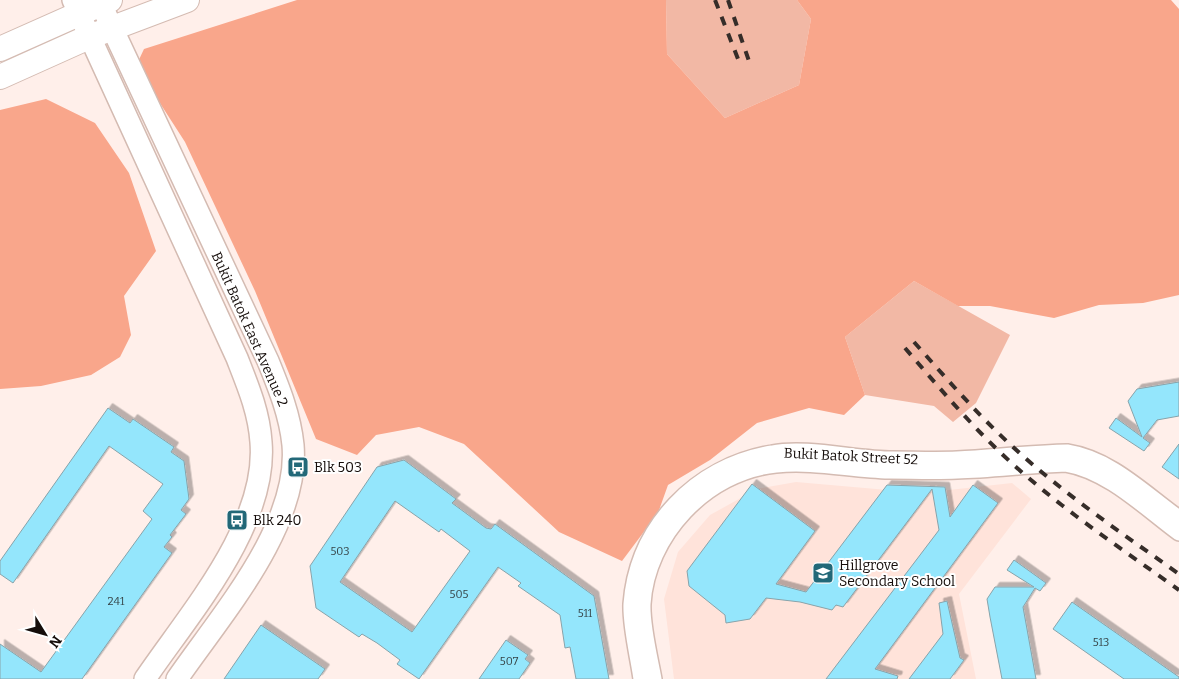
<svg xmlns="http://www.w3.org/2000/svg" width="1179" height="679" font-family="Bitter,serif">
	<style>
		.built { fill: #ffe3da }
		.green { fill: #f2b8a5 }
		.forest { fill: #f9a68b }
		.building { fill: #94e6fc; stroke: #88a3aa; fill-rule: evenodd; filter: url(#shadow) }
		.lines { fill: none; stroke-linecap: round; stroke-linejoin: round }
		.street-casing { stroke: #d4bbb2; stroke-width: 18 }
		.secondary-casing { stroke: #d4bbb2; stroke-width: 24 }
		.primary-casing { stroke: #d4bbb2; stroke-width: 26 }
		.street { stroke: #fff; stroke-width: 15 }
		.secondary { stroke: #fff; stroke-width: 21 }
		.primary { stroke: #fff; stroke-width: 24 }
		.rail { stroke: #362d29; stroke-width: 4; stroke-dasharray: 9 9; stroke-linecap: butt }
		.labels { text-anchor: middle; stroke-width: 4; stroke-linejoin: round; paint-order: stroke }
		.number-label { font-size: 11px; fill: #354346 }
		.street-label { font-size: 14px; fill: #150d0a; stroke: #fff }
		.poi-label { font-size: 14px; fill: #150d0a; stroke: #fff; text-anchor: start }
	</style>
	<defs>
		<filter id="shadow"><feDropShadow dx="4.5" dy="-4.5" stdDeviation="0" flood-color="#0004"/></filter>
	</defs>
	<rect width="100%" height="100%" fill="#ffefea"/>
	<path class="built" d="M796,482L922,493L1012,483L1031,499L959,594L976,679H674L664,599L678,552L710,515L757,489Z"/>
	<g class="green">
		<path d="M666,0H797L811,19L799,85L725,118L667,54Z"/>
		<path d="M914,281L1010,335L976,403L953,422L934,406L865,395L845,337Z"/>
	</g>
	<g class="forest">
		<path d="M297,0H666L667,54L725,118L799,85L811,19L797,0H1171L1179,9V295L1143,303L1099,305L1054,318L990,306H958L914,281L845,337L865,395L844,415L809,408L757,423L710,460L668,485L658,513L622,561L559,532L464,444L419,427L376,435L357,455L316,439L255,291L185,142L136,66L144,49Z"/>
		<path d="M46,99L95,123L129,173L156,251L124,296L131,335L120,357L91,375L41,386L0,389V110Z"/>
	</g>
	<g class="building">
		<path d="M1179,382V416L1157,420L1143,438L1150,443L1144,451L1109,428L1116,418L1142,437L1128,401L1137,389Z"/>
		<path d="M108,408L130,423L133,419L174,447L171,452L184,461L189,499L181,510L186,514L170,535L172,537L164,547L172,553L82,679H0V644L41,672L152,519L143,511L163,484L109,446L13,583L0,574V561Z"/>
		<path d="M1179,444V479L1162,467Z"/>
		<path d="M404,460L456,499L452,503L486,528L491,529L495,524L594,596L609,679H576L570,647L565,648L560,615L518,586L521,583L498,567L419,679L397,664L400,660L377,643L362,634L359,637L316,608L310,566L377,467ZM395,501L439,532L441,529L470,551L412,632L340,582Z"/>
		<path d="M752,484L815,531L776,584L806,592L887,485L945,487L950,517L973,485L998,503L875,669L898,676L897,679H826L939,530L932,489L843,607L836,605L832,610L800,602L766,598L750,619L726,623L725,615L689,586L687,571Z"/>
		<path d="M1014,560L1046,583L1040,591L1035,588L1023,607L1036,679H1002L990,617L987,599L995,587H1034L1007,570Z"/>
		<path d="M947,601L960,658L964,660L950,679H909L943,634L939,603Z"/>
		<path d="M1072,602L1179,677V679H1124L1053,629Z"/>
		<path d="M261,625L325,669L318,679H224Z"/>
		<path d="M506,640L528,655L525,659L530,663L519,679H479Z"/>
	</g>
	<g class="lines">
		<g class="street-casing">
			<g id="street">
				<path d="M641,679C638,657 630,626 631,604C637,526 696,466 772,453C807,446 856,459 893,459C914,459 936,460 957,459C994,457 1030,453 1067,452C1111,459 1144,493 1179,518"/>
				<path d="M654,679C650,657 642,626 643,604C647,536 706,472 776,465C813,461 851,470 889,471C911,471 934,472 957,471C993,470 1030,465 1066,464C1108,471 1145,508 1179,533"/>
			</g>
		</g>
		<g class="secondary-casing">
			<g id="secondary">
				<path d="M73,0L237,358C248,386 259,412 261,442C268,525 189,614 145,679"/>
				<path d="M99,0L268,361C279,388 290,415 293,445C300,526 221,615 177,679"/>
			</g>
		</g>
		<g class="primary-casing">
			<g id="primary">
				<path d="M0,49L110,0"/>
				<path d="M0,77L89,37L187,0"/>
			</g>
		</g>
		<use href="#street" class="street"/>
		<use href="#secondary" class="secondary"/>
		<use href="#primary" class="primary"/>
		<g class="rail">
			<path d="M715,0L740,64"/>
			<path d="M728,0L749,61"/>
			<path d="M914,342C946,378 977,414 1013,447C1064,494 1123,534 1179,574"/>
			<path d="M905,348C937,385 968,422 1003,455C1057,506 1119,547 1179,590"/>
		</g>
	</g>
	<defs>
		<g id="bus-square" transform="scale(1.125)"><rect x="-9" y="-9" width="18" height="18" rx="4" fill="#226878" stroke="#fff"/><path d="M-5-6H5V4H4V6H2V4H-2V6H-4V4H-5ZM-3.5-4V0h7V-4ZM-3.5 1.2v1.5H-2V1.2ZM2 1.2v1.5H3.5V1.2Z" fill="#fff"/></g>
		<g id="school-square" transform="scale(1.125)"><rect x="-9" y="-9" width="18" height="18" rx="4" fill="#226878" stroke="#fff"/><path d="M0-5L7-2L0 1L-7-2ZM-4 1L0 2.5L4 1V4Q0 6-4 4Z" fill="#fff"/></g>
	</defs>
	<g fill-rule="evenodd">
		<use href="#bus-square" x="298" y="467"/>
		<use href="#bus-square" x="237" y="520"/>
		<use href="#school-square" x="823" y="573"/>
	</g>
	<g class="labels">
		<g class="number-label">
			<text x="340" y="555">503</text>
			<text x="459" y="598">505</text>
			<text x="116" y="605">241</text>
			<text x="585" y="617">511</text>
			<text x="1101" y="646">513</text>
			<text x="509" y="665">507</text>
		</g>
		<g class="street-label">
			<text transform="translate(250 329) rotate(66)" y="5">Bukit Batok East Avenue 2</text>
			<text transform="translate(851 456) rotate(3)" y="5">Bukit Batok Street 52</text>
		</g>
		<g class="poi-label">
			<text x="314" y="472">Blk 503</text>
			<text x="253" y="525">Blk 240</text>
			<text x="839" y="570">Hillgrove<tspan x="839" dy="16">Secondary School</tspan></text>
		</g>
	</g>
	<g transform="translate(45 634) rotate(127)" stroke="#ffffff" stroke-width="4" paint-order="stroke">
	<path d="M0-4L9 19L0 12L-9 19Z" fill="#150d0a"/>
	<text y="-8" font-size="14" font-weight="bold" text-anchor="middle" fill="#150d0a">N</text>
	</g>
</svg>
